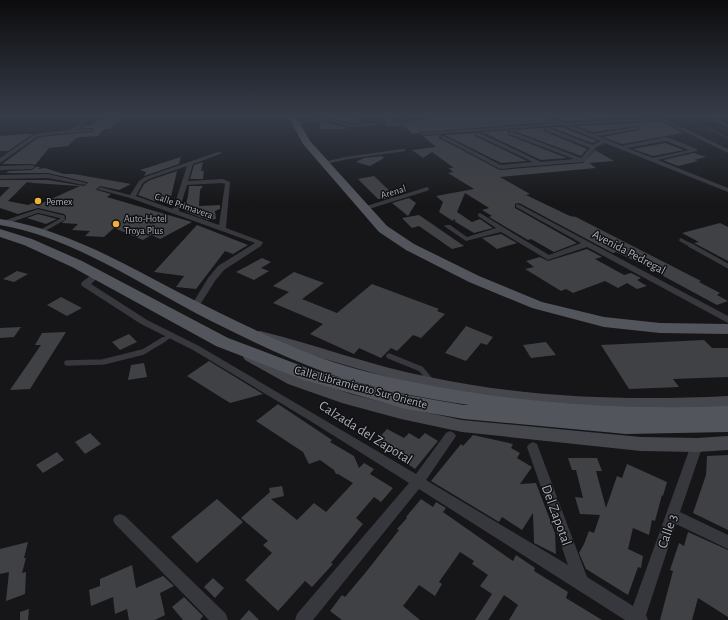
<svg xmlns="http://www.w3.org/2000/svg" width="728" height="620" font-family="'Alegreya Sans',sans-serif">
	<style>
		.lines { fill: none; stroke-linecap: round; stroke-linejoin: round }
		.stream { stroke: #2c353c; stroke-width: 1.5 }
		.building { fill: #404145; fill-rule: evenodd }
		.lane-far3 { stroke: #37383d; stroke-width: 2.5 }
		.lane-far2 { stroke: #37383d; stroke-width: 3.5 }
		.lane-far1 { stroke: #37383d; stroke-width: 4.5 }
		.lane { stroke: #37383d; stroke-width: 5.5 }
		.street { fill: #37383d; fill-rule: evenodd }
		.secondary { fill: #45474d; fill-rule: evenodd }
		.primary { fill: #53555c; fill-rule: evenodd }
		.poi-dot { fill: #f2b134; stroke: #111113; stroke-width: 1.5 }
		.labels { text-anchor: middle; stroke-width: 3; stroke-linejoin: round; paint-order: stroke }
		.far-street-label { font-size: 10px; fill: #a8adb8; stroke: #111113 }
		.far-poi-label { font-size: 10px; fill: #a8adb8; stroke: #111113; text-anchor: start }
		.street-label { font-size: 12px; fill: #a8adb8; stroke: #111113 }
		.near-street-label { font-size: 14px; fill: #a8adb8; stroke: #111113 }
	</style>
	<rect width="100%" height="100%" fill="#161618"/>
	<g class="lines">
		<path class="stream" d="M682,116L728,138"/>
	</g>
	<g class="building">
		<path d="M320,116H357L361,122L351,123Z"/>
		<path d="M385,116L392,119L391,122L398,123L403,126H385Z"/>
		<path d="M439,116H540L551,122L422,132L413,134L400,123Z"/>
		<path d="M551,116H643L646,117L564,121Z"/>
		<path d="M121,118L109,129H104L98,136L79,137L75,139L68,146L49,148L35,165L32,164H2L39,137L92,132L94,129L92,128H82L85,125H92L100,119Z"/>
		<path d="M326,122L347,128L344,129H320V123Z"/>
		<path d="M655,122H662L683,133L622,144L603,137L639,130L640,127L637,126L592,132L577,126Z"/>
		<path d="M551,127H562L597,141L592,143Z"/>
		<path d="M544,128V131L587,149L581,156L514,131H508V135L567,158L541,160L482,132Z"/>
		<path d="M475,133V136L527,161L501,163L445,135Z"/>
		<path d="M24,134H33L8,151H0V136Z"/>
		<path d="M441,135L439,136V138L500,170L583,163L595,150L614,161L589,163L596,168L500,177L530,194L526,195L570,216L576,217L701,281L699,282L720,293L717,295L728,301L717,305L643,265L616,252L613,253L519,203L515,204V208L577,243L554,252L531,239L528,240L489,217L492,216L482,210L489,208L465,193L457,212L472,222L480,219L493,228L474,233L454,221H456L454,219L453,221L439,212L443,202L436,196L474,189L448,173L453,172L449,168H454L432,152L423,158L412,150L436,147L423,136Z"/>
		<path d="M665,143L684,150L653,156L633,149Z"/>
		<path d="M694,153L706,157L694,160L698,161L678,166L663,160Z"/>
		<path d="M382,156L384,158L370,166L356,162L364,158Z"/>
		<path d="M181,157L179,164L144,176L146,172L140,170Z"/>
		<path d="M203,162L201,171H204L203,179H190L194,165Z"/>
		<path d="M36,167H40L38,169L45,168L64,174H74L131,184L119,190L100,186L96,189L97,190L111,194L107,197L192,222L160,239L151,235L143,240L114,228L104,237L85,236L90,231L72,230L78,224L62,223L66,219V216L64,214L38,208L18,214L0,208V197L10,187H0V180H48L84,186L88,183L87,182L48,173H6L9,171L32,170ZM27,182L33,183L80,186L42,203L38,201L28,205L8,201Z"/>
		<path d="M177,171L171,197H168L167,200L154,201L138,195L144,184L150,180Z"/>
		<path d="M374,176L395,196L386,199H378L358,179Z"/>
		<path d="M189,186H203L200,190L199,206L220,205V209L215,211L216,219L208,220L203,218L205,216L202,218L184,211L188,196Z"/>
		<path d="M409,198L416,203L408,216L392,203Z"/>
		<path d="M38,214L57,219L46,224L27,218Z"/>
		<path d="M419,215L464,246L452,249L419,226L412,228L402,218Z"/>
		<path d="M720,223L728,227V261L694,243L699,242L682,233Z"/>
		<path d="M197,225L248,245L233,254L225,251L196,289L176,287L184,276L154,272Z"/>
		<path d="M501,234L517,243L497,249L482,238Z"/>
		<path d="M587,249L602,257L595,259L624,275L631,273L641,278L637,280L647,286L637,289L627,283L618,288L605,281L573,293L566,289L561,291L525,269L534,267L526,261L540,257L548,261Z"/>
		<path d="M262,258L271,262L261,268L269,271L254,280L236,272Z"/>
		<path d="M17,271L28,274L14,282L3,279Z"/>
		<path d="M294,272L324,283L302,299L337,313L372,284L439,309L437,311L445,314L421,338L413,335L397,351L391,348L381,358L359,348L354,354L310,334L323,324L273,303L289,292L273,286Z"/>
		<path d="M61,297L82,308L67,316L47,305Z"/>
		<path d="M466,326L493,337L487,345L481,343L466,361L445,353Z"/>
		<path d="M21,327L14,337L0,338V328Z"/>
		<path d="M66,332L30,389L10,390L41,345H35L42,333Z"/>
		<path d="M129,334L137,342L120,350L112,342Z"/>
		<path d="M704,340L712,348H728V377L673,379L679,387L629,389L601,345Z"/>
		<path d="M546,342L556,355L531,358L523,345Z"/>
		<path d="M209,361L263,394L230,403L187,376Z"/>
		<path d="M144,363L147,377L128,380L131,365Z"/>
		<path d="M278,404L332,440L330,442L354,456L359,468L364,463L374,469L370,474L393,488L381,502L374,497L356,518L363,524L331,563L333,564L312,587L305,581L278,611L245,580L272,553L263,545L268,541L241,518L270,492L269,488L282,486L284,496L271,499L297,520L314,503L326,512L353,483L338,474H336L334,470L320,460L309,464L303,452L256,421Z"/>
		<path d="M387,429L404,438L409,433L419,439L425,433L438,441L415,469L375,442Z"/>
		<path d="M90,433L101,444L85,454L75,442Z"/>
		<path d="M473,435L513,444L511,448L520,453L517,458L532,467L520,484L536,483L555,533L556,554L534,543L533,513L522,530L502,517L499,522L431,481L461,444L463,446Z"/>
		<path d="M57,452L64,460L43,473L36,465Z"/>
		<path d="M728,455V530L693,513L706,475L707,456Z"/>
		<path d="M568,458H597L602,471H596L606,508L617,476L622,478L627,464L667,482L663,496L662,495L655,521L652,520L649,535L633,528L628,549L643,556L641,568L638,567L628,595L586,569L579,553L584,544L589,531L594,533L600,515L580,514L575,497L583,498L576,470H572Z"/>
		<path d="M217,499L243,522L197,563L171,537Z"/>
		<path d="M421,499L433,507L436,502L446,508L443,512L513,561L516,555L535,568L534,571L568,592L566,598L602,620H509L518,605L504,595L488,620H475L492,594L480,586L488,575L472,564L474,561L460,552L439,582L442,584L435,596L419,585L403,606L420,620H342L330,611L342,595L345,597L366,572L399,530L397,529L407,518L406,517Z"/>
		<path d="M688,532L728,550V617L698,598L692,620H660L673,571L670,570L679,543L684,546Z"/>
		<path d="M28,542L24,558H26L22,573L26,572L25,594L6,601L9,572L0,574V549Z"/>
		<path d="M132,565L136,588L163,576L174,586L160,593L165,615L155,620H129L127,609L115,614L113,597L91,606L89,590L100,586V579Z"/>
		<path d="M213,578L224,588L215,598L204,587Z"/>
		<path d="M184,597L203,616L200,620H183L172,607Z"/>
		<path d="M29,609L28,620H20V612Z"/>
		<path d="M249,610L259,620H240Z"/>
	</g>
	<g class="lines">
		<g class="lane-far3">
			<path d="M296,123L326,119L351,126L375,124L381,121"/>
			<path d="M324,163L347,158L404,150"/>
		</g>
		<g class="lane-far2">
			<path d="M366,208L427,189"/>
			<path d="M6,222L38,211L63,217V219L40,232"/>
			<path d="M681,240L692,246"/>
		</g>
		<g class="lane-far1">
			<path d="M690,245L728,266"/>
			<path d="M162,341L171,335"/>
		</g>
		<g class="lane">
			<path d="M389,356L421,369L431,381"/>
			<path d="M67,363L103,362L143,352L163,340"/>
		</g>
		<g class="street">
			<path d="M89,116H94L77,130L90,129H92V131L38,136L0,163V158L35,134L70,130Z"/>
			<path d="M421,116H433L394,122L392,121Z"/>
			<path d="M541,116H547L564,123L662,118L728,149V153L661,120L570,125L592,134L637,127L639,128V129L597,136L622,146L666,137L697,149V151L658,160L728,188V192L605,143L596,147L585,161L583,162L500,169L440,137L444,136L501,165L533,162L476,135V133H480L541,162L574,159L509,134V132H513L581,158L590,148L545,130V128H549L592,145L601,141L562,125L422,135L420,134L422,133L557,123ZM666,141L689,150L653,158L627,148Z"/>
			<path d="M706,116H728V118H716L728,125V128Z"/>
			<path d="M218,152L223,153L193,164L188,181L223,179L230,182L226,228L263,242L261,246L224,270L215,281L198,308L195,309L191,306L208,278L218,266L255,243L130,198L97,189L100,187L130,195L139,181L145,177ZM187,166L173,209L136,196L143,183L149,179ZM222,183L225,184L219,225L179,211L187,185Z"/>
			<path d="M0,166L32,165L35,167L32,169L0,170Z"/>
			<path d="M48,174L87,183L84,185L48,178L0,179V175Z"/>
			<path d="M518,204L728,316V323L587,247L548,260L501,232L466,241L444,226L446,225H450L467,237L496,228L478,216V214L480,213L549,255L581,243L516,207V205Z"/>
			<path d="M94,273H100L101,275L91,284L147,320L199,346L416,474L446,433L450,431L454,433L456,436L454,439L426,480L568,565L527,447L529,444L533,442L537,444L587,577L633,606L691,445L693,442L697,440L701,442L703,445L680,512L728,535V549L676,524L646,615L648,620H625L419,489L313,620H295L297,614L409,483L312,422L193,350L141,324L82,286L81,284L82,282Z"/>
			<path d="M120,514L125,516L226,614L228,620H209L115,524L113,520L115,516Z"/>
		</g>
		<g class="secondary">
			<path d="M260,331C317,345 372,366 429,377C528,398 628,401 728,396V408C628,413 528,409 430,388C413,385 397,379 380,375C338,363 297,351 255,338L253,335L255,332Z"/>
			<path d="M250,352L298,376L351,394L401,407L462,420L641,437L697,438L728,436V450L697,452L641,451L462,432L401,419L342,403L288,384L245,360L243,357L245,354Z"/>
		</g>
		<g class="primary">
			<path d="M288,116H296L310,141L387,226L414,244L479,276L542,302L604,317L660,323L728,324V334L660,333L604,327L532,308L469,282L406,250L379,232L303,144Z"/>
			<path d="M0,219C64,229 123,263 180,293C219,313 258,332 298,349C343,368 390,378 438,387C534,404 630,410 728,406V432L626,434L464,419L406,409L304,380L216,346L72,267L24,245L0,237V229L32,239L82,261L228,338L315,371L406,395L464,405H469C422,398 372,389 327,373C288,359 249,340 211,321C146,288 73,237 0,225Z"/>
		</g>
	</g>
	<linearGradient id="sky" x2="0" y2="1"><stop stop-color="#0c0c0d"/><stop offset="0.57" stop-color="#363c48"/><stop offset="1" stop-color="#363c48" stop-opacity="0"/></linearGradient>
	<rect width="728" height="203" fill="url(#sky)"/>
	<g class="poi-dot">
		<circle cx="38" cy="201" r="4"/>
		<circle cx="116" cy="224" r="4"/>
	</g>
	<g class="labels">
		<g class="far-street-label">
			<text transform="translate(393 191) rotate(-17)" y="4">Arenal</text>
			<text transform="translate(184 205) rotate(19)" y="4">Calle Primavera</text>
		</g>
		<g class="far-poi-label">
			<text x="46" y="205">Pemex</text>
			<text x="124" y="222">Auto-Hotel<tspan x="124" dy="12">Troya Plus</tspan></text>
		</g>
		<g class="street-label">
			<text transform="translate(629 252) rotate(28)" y="4">Avenida Pedregal</text>
			<text transform="translate(361 387) rotate(15)" y="4">Calle Libramiento Sur Oriente</text>
		</g>
		<g class="near-street-label">
			<text transform="translate(366 432) rotate(32)" y="5">Calzada del Zapotal</text>
			<text transform="translate(557 515) rotate(70)" y="5">Del Zapotal</text>
			<text transform="translate(667 531) rotate(-71)" y="5">Calle 3</text>
		</g>
	</g>
</svg>
